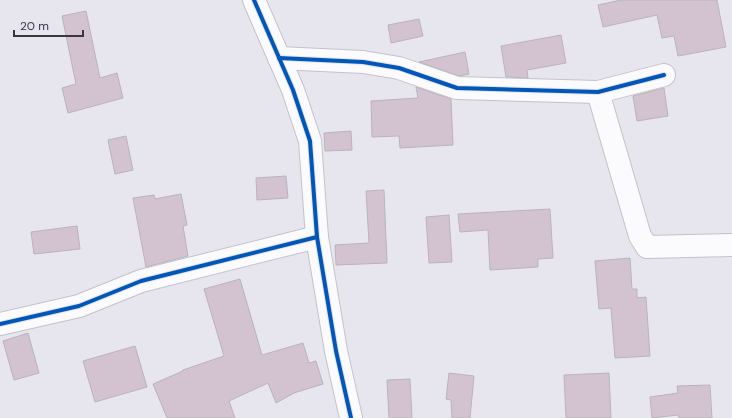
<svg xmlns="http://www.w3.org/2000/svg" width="732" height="418" font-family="'DM Sans',sans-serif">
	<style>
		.building { fill: #d3c3d0; stroke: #b8b4ba }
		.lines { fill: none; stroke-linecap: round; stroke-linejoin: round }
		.minor-casing { stroke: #c3c2c9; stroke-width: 24 }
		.minor { stroke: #fbfbfd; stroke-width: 22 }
		.cycleway-casing { stroke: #e4e2f3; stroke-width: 6 }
		.cycleway { stroke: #0057b8; stroke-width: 4 }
	</style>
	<rect width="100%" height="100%" fill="#e7e6ef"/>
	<g class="building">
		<path d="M621,0H717L726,47L678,56L674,36L662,38L657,15L603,27L598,5Z"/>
		<path d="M86,11L100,78L117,73L123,98L68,113L62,88L76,84L62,16Z"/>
		<path d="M419,19L423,36L391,43L388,25Z"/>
		<path d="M561,35L566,63L527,70L528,78L506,77L501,46Z"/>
		<path d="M465,52L469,74L459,76L419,62Z"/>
		<path d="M416,87L451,99L453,145L400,148L399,136L372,137L371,101L418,98Z"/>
		<path d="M664,88L668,116L637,121L633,96Z"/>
		<path d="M351,131L352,150L325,151L324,133Z"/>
		<path d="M126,136L133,170L115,174L108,140Z"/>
		<path d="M286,176L288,198L257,200L256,178Z"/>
		<path d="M384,190L387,263L336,265L335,245L369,243L366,191Z"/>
		<path d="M181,194L187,225L183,226L188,256L146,267L133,198L154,195L155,199Z"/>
		<path d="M550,209L553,258L538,259V267L490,270L488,230L460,232L458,214Z"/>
		<path d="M449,215L452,262L429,263L426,217Z"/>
		<path d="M77,226L80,249L34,254L31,232Z"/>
		<path d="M630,258L632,289H637V298L646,297L650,356L615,358L611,308L599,309L595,261Z"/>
		<path d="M240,279L262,355L303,343L309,363L316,361L323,384L294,393L276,403L268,383L229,401L235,418H167L153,384L183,371V370L224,356L204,289Z"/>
		<path d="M28,333L39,373L14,380L3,341Z"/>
		<path d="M135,346L147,387L95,402L83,361Z"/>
		<path d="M449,373L474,376L470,418H452L451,400L446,399Z"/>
		<path d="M609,373L611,418H566L564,375Z"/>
		<path d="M410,379L412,418H389L387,380Z"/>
		<path d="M710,385L712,418H679L678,415L652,418L650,397L678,393L677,386Z"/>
	</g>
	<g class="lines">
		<g class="minor-casing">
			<g id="minor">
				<path d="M254,0L293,90L310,141L317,237L336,351L351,418"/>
				<path d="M279,58L363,62L399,68L457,88L598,92L664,75"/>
				<path d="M598,92L640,236L647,247L732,245"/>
				<path d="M0,324L79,306L141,281L317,237"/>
			</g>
		</g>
		<use href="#minor" class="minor"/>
		<g class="cycleway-casing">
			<g id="cycleway">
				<path d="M254,0L293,90L310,141L317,237L336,351L351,418"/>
				<path d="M279,58L363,62L399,68L457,88L598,92L664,75"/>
				<path d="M0,324L79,306L141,281L317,237"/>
			</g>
		</g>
		<use href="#cycleway" class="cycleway"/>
	</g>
	<path d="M14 30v6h69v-6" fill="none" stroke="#37373d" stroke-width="2"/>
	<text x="20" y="30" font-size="12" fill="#37373d" stroke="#e4e2f3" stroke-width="3" paint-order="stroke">20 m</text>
</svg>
